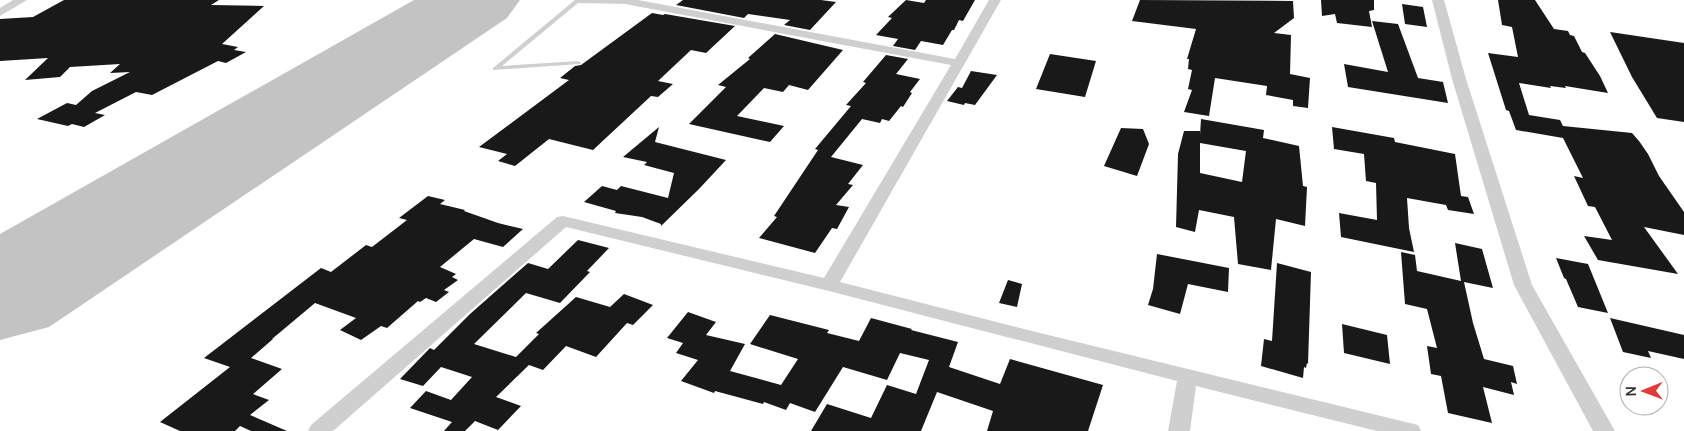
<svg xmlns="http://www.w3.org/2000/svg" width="1684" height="431" font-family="Manrope,sans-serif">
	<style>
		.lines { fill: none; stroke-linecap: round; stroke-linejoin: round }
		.runway { fill: #c3c3c3; fill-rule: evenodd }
		.building { fill: #191919; fill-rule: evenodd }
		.lane { fill: #cfcfcf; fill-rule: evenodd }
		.street { fill: #cfcfcf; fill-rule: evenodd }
	</style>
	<rect width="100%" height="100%" fill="#fff"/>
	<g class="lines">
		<path class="runway" d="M414,0H520L507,18L49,327L0,340V234Z"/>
	</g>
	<g class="building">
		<path d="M64,0H219L211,5L264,6L222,44L238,47L234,50L246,52L226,63L218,61L152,95L136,92L95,113L105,115L84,127L72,124L68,126L37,119L67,103L76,105L92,91L130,72L110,73L120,64L70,67L60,77L25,80L48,58L0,61V19L33,17Z"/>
		<path d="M683,0H821L836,2L810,30L784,25L790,20L748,14L744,18L676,5Z"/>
		<path d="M906,0L924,3L926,0H975L963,21L959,20L954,30H952L943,45L921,41L915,50L893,46L898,39L876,35L892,18L888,17Z"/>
		<path d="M1140,0L1293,1L1294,18L1274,33L1291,35L1290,74L1310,78L1308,108L1293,106V100L1266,95L1267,86L1215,78L1209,116L1184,112L1192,90L1188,89L1192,70L1188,69L1189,59H1187L1196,29L1132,21Z"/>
		<path d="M1321,0H1374V10L1369,11L1372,27L1337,23L1335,14L1322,16Z"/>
		<path d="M1498,0H1535L1554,29L1568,31L1570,35L1574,36L1582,52L1585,53L1600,76L1608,93L1565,86L1566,88L1550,86L1551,88L1519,83L1529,115L1560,120L1563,126L1632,133L1639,141L1648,154L1659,176L1684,212V235L1644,227L1678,274L1598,260L1584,236L1612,240L1595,207L1588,206L1574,176L1583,178L1563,138L1516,130L1509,111L1506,110L1488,53L1518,57L1512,27L1502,25Z"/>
		<path d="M1402,4L1423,7L1427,27L1405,24Z"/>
		<path d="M652,13L663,15L665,14L735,26L706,53L691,50L658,81L673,84L658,97L651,96L593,150L549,139L515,166L498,161L507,154L479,147L569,80L560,78L575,66L581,65Z"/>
		<path d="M1372,21L1398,24L1418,78L1443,82L1448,103L1348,87L1344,64L1388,72Z"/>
		<path d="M1610,32L1684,43V122L1657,118L1632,77Z"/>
		<path d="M775,34L843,50L808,90L789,85L783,92L764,88L737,116L784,126L770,142L689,124L726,87L718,85L750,59L748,58Z"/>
		<path d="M1050,54L1096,61L1085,97L1036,89Z"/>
		<path d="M886,55L908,59L896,74L920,79L910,92L912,93L903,107L901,106L889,121L882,119L880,123L862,119L831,157L863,165L848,184L853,185L836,205L849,207L837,229L832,228L815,253L759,238L777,217L774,216L818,150L815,149L851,106L846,105L866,83L863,82Z"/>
		<path d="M971,71L997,75L975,105L965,103L964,105L947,101L958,87L962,88Z"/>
		<path d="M1201,119L1264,130L1263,138L1299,146L1303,186L1307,187L1305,226L1276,219L1271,270L1238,264L1234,217L1199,210L1195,232L1176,227L1178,154L1184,131H1200V135ZM1200,143L1246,151L1242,182L1200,173Z"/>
		<path d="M659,127L655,142L726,160L699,189L661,226V224L642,217L615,213L616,211L584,202L602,186L617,190L621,186L668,198L674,173L644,165L647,162L623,157Z"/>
		<path d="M1332,127L1394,138L1395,142L1455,154L1461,196L1468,197L1474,214L1448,210L1446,205L1407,198L1409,228L1414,252L1341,237L1339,213L1377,220L1376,183L1366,181L1364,154L1334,149Z"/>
		<path d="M1121,128L1143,129L1149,144L1137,176L1104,166Z"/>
		<path d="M428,196L445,200L440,204L465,210L464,211L498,223L523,229L503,247L474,239L440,267L456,274L452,277L458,280L444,290L449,292L436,302L426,298L420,302L418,301L387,328L381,326L361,340L340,330L356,318L315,303L272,339H273L251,358L282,369L253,394L269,400L250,415L287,431H251L240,426L235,431H180L160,422L230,367L204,358L321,268L331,272L366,245L372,247L407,220L399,218Z"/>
		<path d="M578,240L609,248L587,271L590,272L560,303L526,293L474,344L516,357L539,334L536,333L576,297L610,307L624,294L653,305L633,325L627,323L596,357L566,346L543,370L529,365L496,397L521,406L498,430L475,421L465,431H444L452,422L410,408L426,391L451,400L472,377L441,367L423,386L400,379L430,348L434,350L470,314L528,263L548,269Z"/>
		<path d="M1455,243L1482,249L1493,288L1464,282L1473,323L1484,359L1513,366L1517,384L1511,382L1514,395L1483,387L1492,423L1448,413L1441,376L1431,374L1427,346L1437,348L1427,309L1405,304L1401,252L1415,255L1417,271L1461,281Z"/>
		<path d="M1157,254L1229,268L1228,292L1188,284L1180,314L1148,305L1153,289Z"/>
		<path d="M1556,258L1588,264L1608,313L1578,307L1566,279L1564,278Z"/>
		<path d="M1277,263L1311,272L1308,364L1307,363L1306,368L1304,367L1303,378L1261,366L1264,339L1272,341Z"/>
		<path d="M1008,280L1022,284L1017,307L999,303Z"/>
		<path d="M688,312L716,322L706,335L745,344L730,371L781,385L798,359L750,344L770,315L829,330L827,333L859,341L871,318L912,329L911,330L958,342L949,367L1000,384L1010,359L1103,385L1088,431H987L993,411L937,392L921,431H811L827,404L871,418L887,385L916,394L929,360L900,353L887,380L843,367L815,412L790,403L786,410L764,402L763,404L715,391L714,393L681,381L698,360L676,353L683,343L667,338Z"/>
		<path d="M1610,318L1684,335V359L1648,351L1651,358L1623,352Z"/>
		<path d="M1342,324L1387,335L1390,364L1344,353Z"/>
	</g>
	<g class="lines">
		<path class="lane" d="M575,0H630L633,2L630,4L578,3L502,66L578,61L581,63L580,64L493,70V68Z"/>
		<g class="street">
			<path d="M13,0H27L0,16V8Z"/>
			<path d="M626,0H638L955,59L989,0H1001L840,282L1032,331L1410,423L1418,425L1421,431H1377L1196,386L1190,431H1168L1177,381L829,291L566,227L333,431H308L311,425L557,217L563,216L824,278L951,65L630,5L626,4L624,2Z"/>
			<path d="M1432,0H1444L1466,79L1532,285L1615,431H1593L1514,285L1452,79Z"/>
		</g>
	</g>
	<g transform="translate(1644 391) rotate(269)"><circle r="24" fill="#ffffff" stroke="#adadad"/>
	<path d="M0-4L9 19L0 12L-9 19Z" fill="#e23a3b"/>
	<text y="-8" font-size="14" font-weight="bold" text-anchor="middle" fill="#323232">N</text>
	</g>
</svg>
